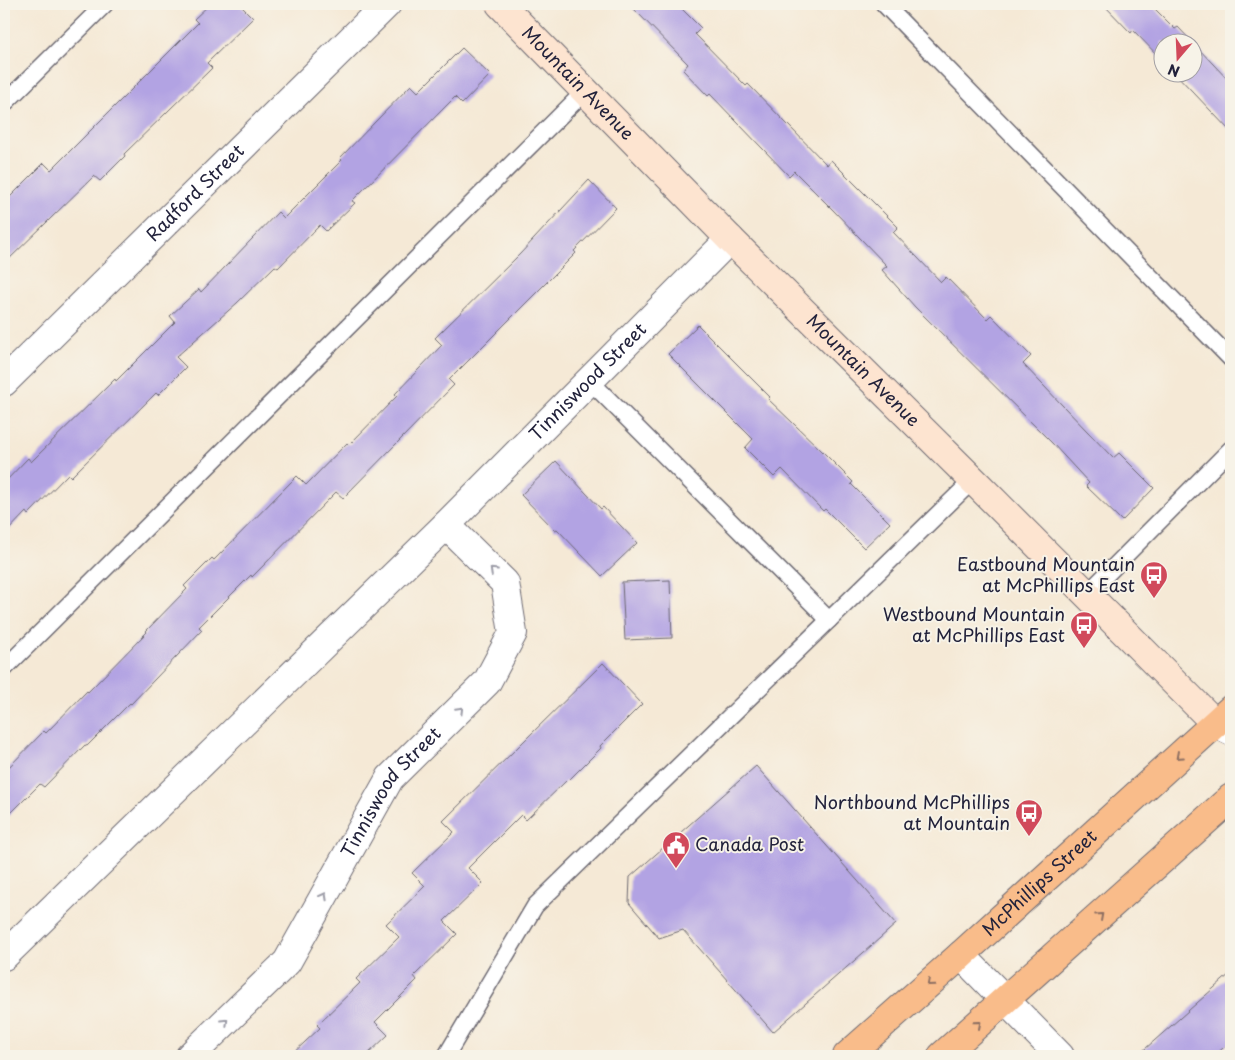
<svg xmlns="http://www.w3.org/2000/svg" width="1235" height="1060" font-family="'Playpen Sans',sans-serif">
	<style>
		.building { fill: #b2a3e3 }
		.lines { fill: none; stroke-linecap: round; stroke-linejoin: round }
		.service-casing { stroke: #6c6871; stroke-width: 19 }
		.minor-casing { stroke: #6c6871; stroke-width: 30 }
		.tertiary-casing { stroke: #6c6871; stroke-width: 30 }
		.secondary-casing { stroke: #6c6871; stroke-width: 30 }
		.primary-casing { stroke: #6c6871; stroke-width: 30 }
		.service { stroke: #fff; stroke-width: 16 }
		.minor { stroke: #fff; stroke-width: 28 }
		.tertiary { stroke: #fff; stroke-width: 28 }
		.secondary { stroke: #fde4d0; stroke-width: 28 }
		.primary { stroke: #f9bc8a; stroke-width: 28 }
		.oneway { stroke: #9c9ca7 }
		.oneway2 { stroke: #8e6f62 }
		.labels { text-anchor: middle; stroke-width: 4; stroke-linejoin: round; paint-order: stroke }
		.street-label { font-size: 18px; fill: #22223b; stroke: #f7f3e8 }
		.poi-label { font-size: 18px; fill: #22223b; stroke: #f7f3e8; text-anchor: end }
	</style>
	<rect width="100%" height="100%" fill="#f7f3e8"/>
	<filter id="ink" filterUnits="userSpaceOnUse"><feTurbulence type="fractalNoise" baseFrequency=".02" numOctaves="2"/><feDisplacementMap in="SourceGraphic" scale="10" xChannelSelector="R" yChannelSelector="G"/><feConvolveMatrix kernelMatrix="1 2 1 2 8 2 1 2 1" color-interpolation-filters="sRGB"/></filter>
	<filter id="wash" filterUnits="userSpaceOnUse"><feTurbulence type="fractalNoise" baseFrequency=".0096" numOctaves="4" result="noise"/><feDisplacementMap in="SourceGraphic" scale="20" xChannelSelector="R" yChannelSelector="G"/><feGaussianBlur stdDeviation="1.12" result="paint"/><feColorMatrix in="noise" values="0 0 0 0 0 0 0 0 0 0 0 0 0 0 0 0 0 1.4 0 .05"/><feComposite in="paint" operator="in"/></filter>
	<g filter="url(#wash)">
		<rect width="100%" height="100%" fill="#f5e9d6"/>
		<g id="blocks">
			<g class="building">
				<path d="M210,4H239L253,18L207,63L212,68L124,154L125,156L100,181L94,176L4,264V203L44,163L51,170L198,23L194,19Z"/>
				<path d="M629,4H677L701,28L695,34L746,86L748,84L827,165L831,160L898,227L893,232L941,282L946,277L987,319L991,315L1031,356L1023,364L1063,406L1113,458L1119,453L1154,488L1122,521L1086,486L1089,483L1052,443L915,307L882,270L887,266L833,210L794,171L789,176L710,94L708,96L683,70L688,64Z"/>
				<path d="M1103,4H1160L1155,9L1175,29L1178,27L1231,83V132L1174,72H1192V42H1162V60L1133,30L1131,33Z"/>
				<path d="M462,48L490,75L462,104L455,97L352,201L355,203L326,231L320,225L278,268L275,266L237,303L176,357L186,367L158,395L156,393L71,477L68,474L28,515L26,512L4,535V483L28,458L31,462L115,379L116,381L175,322L170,316L199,289L201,292L278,212L284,218L342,160L340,158L411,85L418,92Z"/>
				<path d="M589,180L616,208L574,251L576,253L449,380L454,385L343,498L336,492L252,577L251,575L199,627L202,630L131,704L130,703L87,746L85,745L44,787L40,784L4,820V772L44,731L46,733L87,691L88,692L147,632L146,631L187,589L184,586L212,558L214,560L297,476L306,485L347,443L349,445L397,396L395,394L442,345L435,338L520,254Z"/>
				<path d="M698,325L770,397L768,399L821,450L853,482L851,484L890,523L864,548L825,509L823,511L782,469L774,477L745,448L753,439L668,354Z"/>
				<path d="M556,461L601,509L603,507L637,543L602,576L557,529L555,530L521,495Z"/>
				<path d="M670,580L672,638L625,640L622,582Z"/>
				<path d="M603,663L642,704L600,746L601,748L567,782L566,781L526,820L521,815L468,868L483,883L444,921L457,934L414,976L417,980L375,1022L388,1035L366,1056H290L320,1028L317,1025L360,983L356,979L399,937L386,924L425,886L412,873L454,832L443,821Z"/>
				<path d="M756,766L896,924L773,1032L683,930L659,938L629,903L630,877Z"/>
				<path d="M1231,973V1041L1214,1056H1137Z"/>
			</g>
		</g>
	</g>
	<g filter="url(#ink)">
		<use href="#blocks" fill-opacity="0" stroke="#6c6871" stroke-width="1"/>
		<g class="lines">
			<g class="service-casing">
				<g id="service">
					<path d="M884,4L1231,359"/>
					<path d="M4,104L105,4"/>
					<path d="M590,381L829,620"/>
					<path d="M1086,595L1231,449"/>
					<path d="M4,669L586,90"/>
					<path d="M446,1056L535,906L973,480"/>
				</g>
			</g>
			<g class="minor-casing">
				<g id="minor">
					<path id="s1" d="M4,382L387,4"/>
					<path d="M961,955L1060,1056"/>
					<path id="s2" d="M4,956L446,525L730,239"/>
					<path id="s3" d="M190,1056L287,962L390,778L487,682L513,633L505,583L446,525"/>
				</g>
			</g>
			<g class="tertiary-casing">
				<path id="tertiary" d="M1215,723L1231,731"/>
			</g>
			<g class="secondary-casing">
				<g id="secondary">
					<path id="s4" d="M500,4L730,239L973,480L1215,723"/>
				</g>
			</g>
			<g class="primary-casing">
				<g id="primary">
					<path id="s5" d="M847,1056L961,955L1231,709"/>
					<path d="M942,1056L1231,798"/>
				</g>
			</g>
			<use href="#service" class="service"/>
			<use href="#minor" class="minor"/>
			<use href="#tertiary" class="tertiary"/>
			<use href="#secondary" class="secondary"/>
			<use href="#primary" class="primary"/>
		</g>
		<defs><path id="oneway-chevron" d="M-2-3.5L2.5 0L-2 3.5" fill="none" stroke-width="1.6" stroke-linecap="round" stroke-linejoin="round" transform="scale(1.25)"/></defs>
		<g class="oneway">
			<use href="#oneway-chevron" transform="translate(493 571) rotate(-136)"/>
			<use href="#oneway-chevron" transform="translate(460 710) rotate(-45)"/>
			<use href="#oneway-chevron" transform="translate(324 896) rotate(-61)"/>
			<use href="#oneway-chevron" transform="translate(225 1022) rotate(-44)"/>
		</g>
		<g class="oneway2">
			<use href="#oneway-chevron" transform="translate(1179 756) rotate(138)"/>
			<use href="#oneway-chevron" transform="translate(1100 916) rotate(-42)"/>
			<use href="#oneway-chevron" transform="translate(930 983) rotate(139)"/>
			<use href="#oneway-chevron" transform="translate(978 1024) rotate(-41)"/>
		</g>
	</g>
	<defs>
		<g id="bus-pin" transform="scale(1.4375)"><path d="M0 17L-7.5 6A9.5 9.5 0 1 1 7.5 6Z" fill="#d1495b" stroke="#f7f3e8"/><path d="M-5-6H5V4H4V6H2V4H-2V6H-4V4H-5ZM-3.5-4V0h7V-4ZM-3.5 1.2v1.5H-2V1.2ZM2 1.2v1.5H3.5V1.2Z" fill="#fff"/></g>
		<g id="civic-pin" transform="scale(1.4375)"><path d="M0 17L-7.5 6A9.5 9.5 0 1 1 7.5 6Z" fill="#d1495b" stroke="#f7f3e8"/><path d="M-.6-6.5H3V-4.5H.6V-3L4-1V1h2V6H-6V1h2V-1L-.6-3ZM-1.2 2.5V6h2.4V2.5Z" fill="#fff"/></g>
	</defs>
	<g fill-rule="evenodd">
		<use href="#bus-pin" x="1154" y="575"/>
		<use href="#bus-pin" x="1084" y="625"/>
		<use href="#bus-pin" x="1029" y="813"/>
		<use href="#civic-pin" x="676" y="845"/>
	</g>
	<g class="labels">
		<g class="street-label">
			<text dy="6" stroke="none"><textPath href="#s4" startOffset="111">Mountain Avenue</textPath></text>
			<text dy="6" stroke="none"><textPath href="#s1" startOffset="269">Radford Street</textPath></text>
			<text dy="6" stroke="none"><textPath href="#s4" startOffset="516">Mountain Avenue</textPath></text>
			<text dy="6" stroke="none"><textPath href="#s2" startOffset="819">Tinniswood Street</textPath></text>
			<text dy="6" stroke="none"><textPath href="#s3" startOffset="335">Tinniswood Street</textPath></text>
			<text dy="6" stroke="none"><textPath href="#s5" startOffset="259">McPhillips Street</textPath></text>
		</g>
		<g class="poi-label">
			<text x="1135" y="571">Eastbound Mountain<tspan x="1135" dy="21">at McPhillips East</tspan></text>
			<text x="1065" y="621">Westbound Mountain<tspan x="1065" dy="21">at McPhillips East</tspan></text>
			<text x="1010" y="809">Northbound McPhillips<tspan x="1010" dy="21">at Mountain</tspan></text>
			<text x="695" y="851" text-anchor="start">Canada Post</text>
		</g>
	</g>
	<rect width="1235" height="1060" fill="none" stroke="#f7f3e8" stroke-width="20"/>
	<g transform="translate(1178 58) rotate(199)"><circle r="24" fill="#f7f3e8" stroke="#a29fa3"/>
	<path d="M0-4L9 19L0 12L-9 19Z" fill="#d1495b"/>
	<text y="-8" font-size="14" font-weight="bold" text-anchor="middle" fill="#22223b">N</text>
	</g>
</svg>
